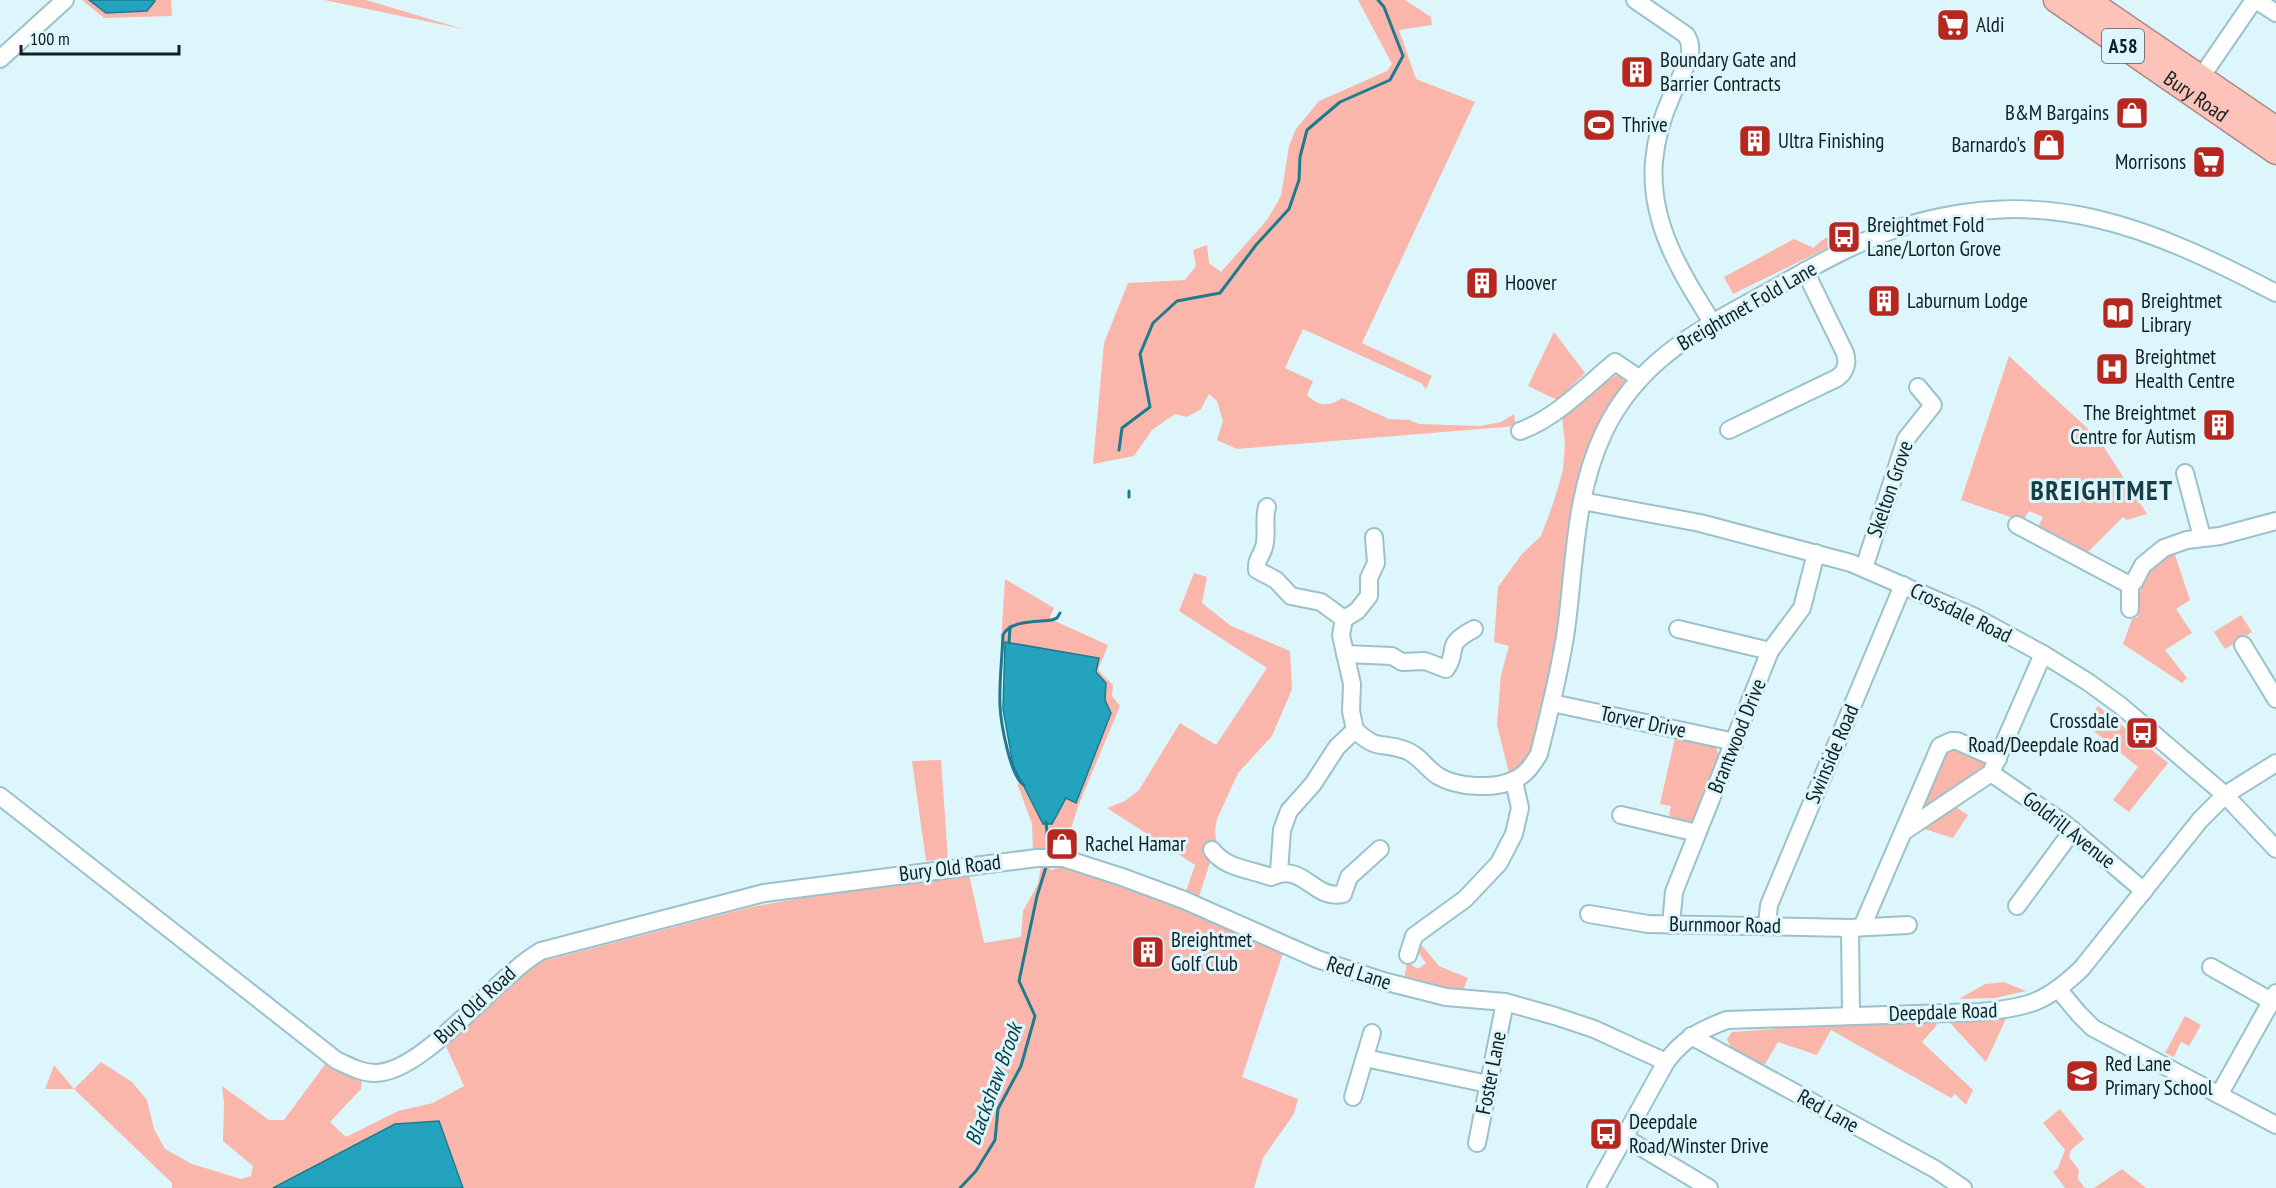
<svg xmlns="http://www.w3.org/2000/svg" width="2276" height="1188" font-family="'PT Sans Narrow',sans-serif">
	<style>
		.green { fill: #fbb6ab }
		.water { fill: #23a3bd; stroke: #1d7b8f; stroke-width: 1.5 }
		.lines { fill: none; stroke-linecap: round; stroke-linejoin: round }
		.stream { stroke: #1d7b8f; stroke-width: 3 }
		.minor-casing { stroke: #9ac2cd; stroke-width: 20 }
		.highway-casing { stroke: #aa8984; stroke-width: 27 }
		.minor { stroke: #fff; stroke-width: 16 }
		.highway { stroke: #fdc2b9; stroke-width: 24 }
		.labels { text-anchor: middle; stroke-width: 6; stroke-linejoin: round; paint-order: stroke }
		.shield { fill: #ddf6fc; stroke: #4e6064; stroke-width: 1.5 }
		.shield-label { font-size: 20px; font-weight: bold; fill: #101f23 }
		.poi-label { font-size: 21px; fill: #101f23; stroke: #ddf6fc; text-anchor: start }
		.street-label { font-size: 21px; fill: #101f23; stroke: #ddf6fc }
		.water-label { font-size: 22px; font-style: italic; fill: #073e49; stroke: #ddf6fc }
		.district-label { font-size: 27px; font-weight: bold; letter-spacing: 1.5px; fill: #173d46; stroke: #ddf6fc }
	</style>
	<rect width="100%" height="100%" fill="#ddf6fc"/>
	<g class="green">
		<path d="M82,0H89L106,13L147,11L155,0H171L172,16L104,18Z"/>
		<path d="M324,0H366L463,29Z"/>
		<path d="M1358,0H1405L1431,17L1432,25L1399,30L1416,79L1475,102L1362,343L1432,376L1426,389L1421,383L1303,329L1285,368L1313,381L1307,395C1319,407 1329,407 1342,398L1389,419L1409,420L1419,424L1480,426L1501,422L1514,414L1516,426L1237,449L1217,440L1223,421L1217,401L1209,394L1201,409L1187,417L1175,414L1152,430L1134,456L1093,464L1104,343L1128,283L1185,280L1196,266L1193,250L1207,245L1209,263L1221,272L1267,220L1281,196L1289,146L1296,129L1319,101L1387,71L1392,64Z"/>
		<path d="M1846,224L1858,233L1733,294L1724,277L1794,239L1814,248C1824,235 1837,237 1846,224Z"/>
		<path d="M1554,332L1585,373L1557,400L1528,386Z"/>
		<path d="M2009,356L2098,438L2147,514L2127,520L2123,517L2087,553L2042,530L2039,525L2043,517L2029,511L2025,518L2016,519L1961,500Z"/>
		<path d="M1615,376H1620L1626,383L1608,413L1545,703L1532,752L1519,769L1509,773L1497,725L1501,675L1509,646L1494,642L1498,587L1522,554L1541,536L1554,501L1563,470L1565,443L1562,417L1565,410Z"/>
		<path d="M2174,552L2190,600L2176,609L2192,633L2165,650L2187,678L2182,683L2123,644L2132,619L2138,617C2137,589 2147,564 2174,552Z"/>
		<path d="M1194,573L1207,577L1202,603L1231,626L1290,651L1292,689L1272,736L1238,773L1217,819L1215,830L1216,841L1207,842L1203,855L1210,862L1198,900L1185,894L1195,865L1107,808L1125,801L1139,790L1180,723L1216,745L1267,668L1179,611Z"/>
		<path d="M1005,579L1054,608L1050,617L1057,622L1108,645L1098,670L1113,685L1112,696L1120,706L1079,804L1070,831H1052L1046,848L1033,851L1032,824L1017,783L1022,785L1043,824L1066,798L1075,803L1111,712L1105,700L1106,683L1096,672L1099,658L1001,642Z"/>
		<path d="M2241,615L2252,632L2225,649L2214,632Z"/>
		<path d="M2098,706L2168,763L2129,812L2113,800L2138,767L2084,723Z"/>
		<path d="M1675,738L1715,746L1719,754L1695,820L1688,823L1673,819L1669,814L1671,806L1660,804Z"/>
		<path d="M1950,746C1962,750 1985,753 1987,767L1919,813L1941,752Z"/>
		<path d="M941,760L948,859L926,861L912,761Z"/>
		<path d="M1954,806L1968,815L1953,838L1921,828Z"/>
		<path d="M1041,866H1047L1051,870L1062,867L1116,883L1193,912L1284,950L1242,1077L1298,1099L1294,1114L1263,1158L1254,1188H463L439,1121L395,1124L273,1188H172V1183L74,1089H45L54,1065L74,1089L101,1062L132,1082L147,1100L154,1129L165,1149L192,1164L241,1179L251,1176L253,1166L223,1141L224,1103L222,1086L269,1120H284L326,1063L350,1076L362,1079L361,1089L330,1122L346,1137L398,1111L433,1103L464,1086L445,1044L532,964L751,907L926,876L969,874L984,943L1021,937L1023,911L1038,884Z"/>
		<path d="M1418,941L1439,966L1468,978L1462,993L1404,981L1407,962L1418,969L1426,963C1421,956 1415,950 1418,941Z"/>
		<path d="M2004,982L2026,991L1995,998L1959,999L1985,984Z"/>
		<path d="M2010,1010L1986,1062L1941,1013Z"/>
		<path d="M2185,1016L2201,1025L2189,1046L2181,1042L2174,1057L2165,1053Z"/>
		<path d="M1935,1023L1937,1025L1922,1042L1973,1090L1966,1105L1955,1094L1951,1098L1831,1030L1817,1055L1778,1042L1765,1064C1751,1061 1732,1054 1727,1039L1732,1032L1773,1029V1027Z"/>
		<path d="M2060,1109L2084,1139L2071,1150L2069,1157L2079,1170L2078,1179L2085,1188H2065L2053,1172L2058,1168L2065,1150L2043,1123Z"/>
		<path d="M2122,1169L2146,1188H2094Z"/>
	</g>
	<g class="water">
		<path d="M89,0H154L155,1L147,11L106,13Z"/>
		<path d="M1005,642L1099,658L1096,672L1106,683L1105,700L1111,713L1076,803L1066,798L1052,824H1043L1013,765L1003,709Z"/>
		<path d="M439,1121L463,1188H273L395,1124Z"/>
	</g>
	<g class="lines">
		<g class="stream">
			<path d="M1119,450L1122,428L1150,407L1140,354L1153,323L1177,301L1220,293L1256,245L1289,209L1299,180L1300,157L1307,130L1340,102L1390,80L1403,56L1384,7L1378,0"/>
			<path d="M1129,497V491"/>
			<path d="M1009,643L1010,627"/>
			<path d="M1024,785C1010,777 1001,723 1000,706C999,683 1002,659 1003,635C1010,620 1037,622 1052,620L1057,618L1060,613"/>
			<path d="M1046,822L1049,852"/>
			<path d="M960,1188L976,1171L995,1140L998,1109L1021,1066L1035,1016L1019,981L1037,896L1047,864"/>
		</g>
		<g class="minor-casing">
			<g id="minor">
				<path d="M1635,0L1686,35C1690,41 1691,46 1690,53C1687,67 1678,81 1672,95C1663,115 1656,139 1654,161C1649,223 1681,273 1712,322"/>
				<path d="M2256,0L2276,13"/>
				<path d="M0,59L65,0"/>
				<path d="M2195,86L2254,0"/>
				<path d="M1729,430L1837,378C1846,372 1848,362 1845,353L1805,271"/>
				<path d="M1520,431C1556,418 1586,386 1615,362L1640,379"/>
				<path d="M2185,473L2202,537"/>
				<path d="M1582,501L1700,523L1851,563L1975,617L2043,654L2088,682L2121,706L2225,795L2276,849"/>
				<path d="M1267,507C1263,520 1268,534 1264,547C1261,558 1256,558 1257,570L1276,580L1291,596L1321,602L1344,619L1341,635L1352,684L1351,711L1355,730L1337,747L1313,784L1289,811L1282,830L1279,872"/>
				<path d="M2017,525L2126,583H2130"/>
				<path d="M1864,568L1906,439L1933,405L1918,387"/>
				<path d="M2130,609V583L2134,582L2143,565L2164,548L2187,540L2220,536L2276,521"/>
				<path d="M1344,619L1357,611L1369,596V578L1376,563L1374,537"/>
				<path d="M1678,629L1770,651"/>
				<path d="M2243,645L2276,699"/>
				<path d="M1345,654L1392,656L1402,662L1425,661L1446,669C1460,649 1442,646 1474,629"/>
				<path d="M1552,703L1735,742"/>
				<path d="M1355,730C1379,752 1380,741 1405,750C1418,754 1426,768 1438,776C1456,787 1494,790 1514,780C1526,775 1533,764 1539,754C1549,713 1560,672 1566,630C1575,564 1574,495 1604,432C1637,363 1693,333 1757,298C1804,272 1853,242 1905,226C2047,183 2152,228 2276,293"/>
				<path d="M1991,773L2065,824L2144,891"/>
				<path d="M0,796L336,1060C349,1066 361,1073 375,1073C424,1073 495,977 541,951L764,893L1037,858H1063L1122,877L1184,900L1317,959L1383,981L1446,997L1505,1002L1555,1016L1594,1029L1666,1062"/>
				<path d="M1621,815L1697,833"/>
				<path d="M1903,832L1991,773L2043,654"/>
				<path d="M1212,850C1226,869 1250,869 1271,877C1303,861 1314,901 1343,894L1349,877L1380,849"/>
				<path d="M2017,906L2073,830"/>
				<path d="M1589,914L1648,924L1850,928L1908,925"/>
				<path d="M1671,925L1674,892L1770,651L1802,608L1816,553"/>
				<path d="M1767,926L1769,905L1903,585"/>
				<path d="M1862,927L1940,746L1951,741H1957L1998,759"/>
				<path d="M1850,928L1851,1016"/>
				<path d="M1408,955L1414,936L1465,899L1499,863L1514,834L1520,808L1514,781"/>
				<path d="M2211,967L2271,1001"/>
				<path d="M2059,990L2079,1014L2093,1028L2276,1125"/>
				<path d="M1691,1036L1935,1169L1963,1188"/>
				<path d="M1365,1058L1488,1084"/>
				<path d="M2219,1095L2276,993"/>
				<path d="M1353,1097L1372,1033"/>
				<path d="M1624,1137L1709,1188"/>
				<path d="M1477,1143L1505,1002"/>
				<path d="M1596,1188L1666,1062C1683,1039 1700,1030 1727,1020L1980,1012C2028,1008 2047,1002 2082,968L2200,820L2225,795L2276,763"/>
			</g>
		</g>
		<g class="highway-casing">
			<g id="highway">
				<path id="s1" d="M2056,0L2276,152"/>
				<path d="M2087,0L2276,129"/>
			</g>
		</g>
		<use href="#minor" class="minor"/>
		<use href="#highway" class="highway"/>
	</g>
	<defs>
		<g id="supermarket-square" transform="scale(1.725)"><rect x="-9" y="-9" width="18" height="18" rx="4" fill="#b6281f" stroke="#ddf6fc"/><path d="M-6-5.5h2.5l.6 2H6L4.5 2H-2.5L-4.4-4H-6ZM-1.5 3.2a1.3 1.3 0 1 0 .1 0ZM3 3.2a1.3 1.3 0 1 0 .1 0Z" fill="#fff"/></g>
		<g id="building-square" transform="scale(1.725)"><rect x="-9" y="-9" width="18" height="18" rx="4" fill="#b6281f" stroke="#ddf6fc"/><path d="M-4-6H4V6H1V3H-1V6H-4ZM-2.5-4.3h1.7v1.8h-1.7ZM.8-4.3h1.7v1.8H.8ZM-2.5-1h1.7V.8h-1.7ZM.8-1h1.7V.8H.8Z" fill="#fff"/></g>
		<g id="shop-square" transform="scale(1.725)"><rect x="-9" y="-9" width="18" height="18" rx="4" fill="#b6281f" stroke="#ddf6fc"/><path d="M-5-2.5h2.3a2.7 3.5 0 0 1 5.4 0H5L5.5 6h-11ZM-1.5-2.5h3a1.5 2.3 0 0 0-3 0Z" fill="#fff"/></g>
		<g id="stadium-square" transform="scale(1.725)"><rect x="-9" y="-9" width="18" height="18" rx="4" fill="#b6281f" stroke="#ddf6fc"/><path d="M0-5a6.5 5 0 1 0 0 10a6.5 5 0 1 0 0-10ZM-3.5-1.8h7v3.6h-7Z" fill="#fff"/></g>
		<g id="bus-square" transform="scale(1.725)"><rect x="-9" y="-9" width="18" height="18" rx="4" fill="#b6281f" stroke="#ddf6fc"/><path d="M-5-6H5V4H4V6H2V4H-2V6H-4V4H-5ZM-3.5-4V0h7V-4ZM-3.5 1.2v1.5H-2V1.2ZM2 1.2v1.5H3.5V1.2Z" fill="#fff"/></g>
		<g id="library-square" transform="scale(1.725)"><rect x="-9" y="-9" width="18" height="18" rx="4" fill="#b6281f" stroke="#ddf6fc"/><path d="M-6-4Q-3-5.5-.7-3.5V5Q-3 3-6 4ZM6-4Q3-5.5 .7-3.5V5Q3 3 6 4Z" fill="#fff"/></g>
		<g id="hospital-square" transform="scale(1.725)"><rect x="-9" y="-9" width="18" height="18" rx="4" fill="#b6281f" stroke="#ddf6fc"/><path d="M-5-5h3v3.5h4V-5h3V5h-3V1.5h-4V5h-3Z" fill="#fff"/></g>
		<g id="school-square" transform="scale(1.725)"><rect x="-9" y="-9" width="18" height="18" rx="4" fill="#b6281f" stroke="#ddf6fc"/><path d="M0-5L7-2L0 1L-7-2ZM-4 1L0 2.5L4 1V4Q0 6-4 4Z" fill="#fff"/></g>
	</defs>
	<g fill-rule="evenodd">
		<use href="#supermarket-square" x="1953" y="25"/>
		<use href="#building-square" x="1637" y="72"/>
		<use href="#shop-square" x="2132" y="113"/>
		<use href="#stadium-square" x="1599" y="125"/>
		<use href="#building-square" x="1755" y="141"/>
		<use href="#shop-square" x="2049" y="145"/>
		<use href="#supermarket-square" x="2209" y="162"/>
		<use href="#bus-square" x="1844" y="237"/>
		<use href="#building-square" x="1482" y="283"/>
		<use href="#building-square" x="1884" y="301"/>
		<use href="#library-square" x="2118" y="313"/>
		<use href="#hospital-square" x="2112" y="369"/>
		<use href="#building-square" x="2219" y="425"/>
		<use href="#bus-square" x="2142" y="733"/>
		<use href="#shop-square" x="1062" y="844"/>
		<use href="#building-square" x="1148" y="952"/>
		<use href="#school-square" x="2082" y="1076"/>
		<use href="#bus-square" x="1606" y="1134"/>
	</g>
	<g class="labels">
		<rect class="shield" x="2102" y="29" width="42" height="34" rx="4.5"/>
		<g class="shield-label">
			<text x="2123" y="53">A58</text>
		</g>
		<g class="poi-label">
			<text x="1976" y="32">Aldi</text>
			<text x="1660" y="67">Boundary Gate and<tspan x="1660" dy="24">Barrier Contracts</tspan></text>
			<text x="2109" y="120" text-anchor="end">B&amp;M Bargains</text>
			<text x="1622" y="132">Thrive</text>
			<text x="1778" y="148">Ultra Finishing</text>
			<text x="2026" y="152" text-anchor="end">Barnardo's</text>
			<text x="2186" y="169" text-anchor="end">Morrisons</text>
			<text x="1867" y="232">Breightmet Fold<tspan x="1867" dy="24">Lane/Lorton Grove</tspan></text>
			<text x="1505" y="290">Hoover</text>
			<text x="1907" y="308">Laburnum Lodge</text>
			<text x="2141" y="308">Breightmet<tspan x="2141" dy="24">Library</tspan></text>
			<text x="2135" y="364">Breightmet<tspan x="2135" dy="24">Health Centre</tspan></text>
			<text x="2196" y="420" text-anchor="end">The Breightmet<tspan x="2196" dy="24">Centre for Autism</tspan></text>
			<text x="2119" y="728" text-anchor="end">Crossdale<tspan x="2119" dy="24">Road/Deepdale Road</tspan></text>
			<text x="1085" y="851">Rachel Hamar</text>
			<text x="1171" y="947">Breightmet<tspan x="1171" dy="24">Golf Club</tspan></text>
			<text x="2105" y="1071">Red Lane<tspan x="2105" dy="24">Primary School</tspan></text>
			<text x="1629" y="1129">Deepdale<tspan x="1629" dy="24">Road/Winster Drive</tspan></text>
		</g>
		<g class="street-label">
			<text dy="7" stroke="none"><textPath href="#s1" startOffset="170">Bury Road</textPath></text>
			<text transform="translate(1747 306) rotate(-30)" y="7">Breightmet Fold Lane</text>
			<text transform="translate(1890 489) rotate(-71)" y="7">Skelton Grove</text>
			<text transform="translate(1961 613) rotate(26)" y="7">Crossdale Road</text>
			<text transform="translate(1643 722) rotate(12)" y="7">Torver Drive</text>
			<text transform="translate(1737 736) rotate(-68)" y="7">Brantwood Drive</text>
			<text transform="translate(1832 754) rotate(-67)" y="7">Swinside Road</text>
			<text transform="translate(2069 830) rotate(38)" y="7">Goldrill Avenue</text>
			<text transform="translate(950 868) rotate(-7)" y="7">Bury Old Road</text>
			<text transform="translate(1725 925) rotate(1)" y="7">Burnmoor Road</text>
			<text transform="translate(1359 973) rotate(18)" y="7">Red Lane</text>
			<text transform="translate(475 1005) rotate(-43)" y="7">Bury Old Road</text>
			<text transform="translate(1943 1012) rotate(-2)" y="7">Deepdale Road</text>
			<text transform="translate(1491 1073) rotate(-79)" y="7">Foster Lane</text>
			<text transform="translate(1828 1111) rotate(29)" y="7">Red Lane</text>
		</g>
		<g class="water-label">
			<text transform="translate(993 1084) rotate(-70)" y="8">Blackshaw Brook</text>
		</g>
		<g class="district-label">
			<text x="2102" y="500">BREIGHTMET</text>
		</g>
	</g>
	<path d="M21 45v9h158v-9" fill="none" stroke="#101f23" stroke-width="3"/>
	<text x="30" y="45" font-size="18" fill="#101f23" stroke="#ddf6fc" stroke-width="4.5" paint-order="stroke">100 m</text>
</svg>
